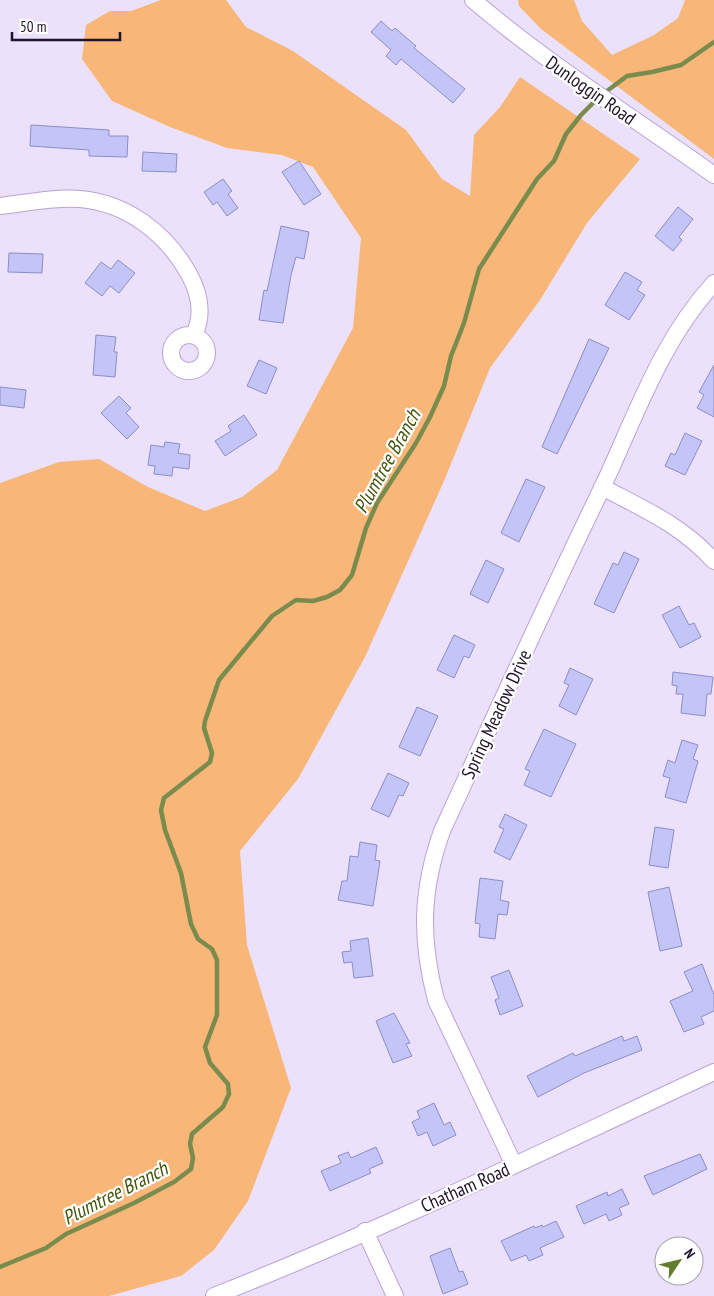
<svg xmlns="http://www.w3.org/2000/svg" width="714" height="1296" font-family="'PT Sans Narrow',sans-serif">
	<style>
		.green { fill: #f8b679 }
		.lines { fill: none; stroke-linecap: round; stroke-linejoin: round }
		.stream { stroke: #7a8c4d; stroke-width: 4.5 }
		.building { fill: #c4c5f7; stroke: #8c8dc8 }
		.street-casing { stroke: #baa1dc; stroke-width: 18 }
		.street { stroke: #fff; stroke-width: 16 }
		.labels { text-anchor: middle; stroke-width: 4.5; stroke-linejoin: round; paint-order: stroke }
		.street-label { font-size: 19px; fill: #1f152b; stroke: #fff }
		.water-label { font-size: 20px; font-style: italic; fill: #43550d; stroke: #fff }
	</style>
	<rect width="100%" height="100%" fill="#ebe1fa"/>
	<g class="green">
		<path d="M161,0H226L246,27L293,51L406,130L442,179L470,196L474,135L500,107L520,77L640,159L587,223L540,300L490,368L444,481L365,657L298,779L240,851L247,945L291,1088L248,1201L214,1250L181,1276L109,1296H0V483L59,462L99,459L148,487L205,511L242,497L277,470L353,328L361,238L313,167L282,155L227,148L170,127L112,101L82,59L86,25L110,11H131Z"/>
		<path d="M518,0H574L582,21L612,55L654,35L678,18L685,0H714V159L541,29L519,6Z"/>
	</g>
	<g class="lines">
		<g class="stream">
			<path d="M603,94L627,76L652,72L681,65L714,42"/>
			<path d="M0,1267L46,1248L66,1234L134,1203L174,1182L191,1169L193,1158L190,1144L192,1134L223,1107L229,1094L228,1084L210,1063L205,1047L217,1015V960L212,949L198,939L191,924L181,873L165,830L161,810L164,798L210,762L212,753L204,728L205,721L219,680L272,616L296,600L313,601L327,597L340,590L352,575L366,528L377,503L416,443L430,417L444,386L451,356L464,323L479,269L537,179L554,161L566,134L581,115L597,99"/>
		</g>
	</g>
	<g class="building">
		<path d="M381,21L392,31L395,28L416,46L414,48L465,89L453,103L401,59L396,65L386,56L391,50L371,32Z"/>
		<path d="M31,125L109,130V136H128L127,157L89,156V150L30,146Z"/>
		<path d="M143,152L177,154L176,172L142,171Z"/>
		<path d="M299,161L321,194L304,205L282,172Z"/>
		<path d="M223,179L232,191L228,194L238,208L227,216L217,202L213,205L204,192Z"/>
		<path d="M678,207L693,219L679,237L682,240L673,251L655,236Z"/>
		<path d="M281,226L309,232L304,259L296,257L291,275L283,323L259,320L264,290L267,291Z"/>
		<path d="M9,253L43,254L42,273L8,272Z"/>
		<path d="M118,260L135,273L119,293L110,286L102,296L85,283L101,262L111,269Z"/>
		<path d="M625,272L642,282L637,290L645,295L629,320L605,305Z"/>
		<path d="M96,335L116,337L114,352H117L115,377L93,375Z"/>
		<path d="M589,339L609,348L557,454L542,447Z"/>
		<path d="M259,360L277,368L266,394L247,386Z"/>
		<path d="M714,365V417L697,408L704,395L699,392Z"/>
		<path d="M0,387L26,390L24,408L0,405Z"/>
		<path d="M119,396L131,408L126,413L139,427L127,439L101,413Z"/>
		<path d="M244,415L257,435L225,456L215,441L231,431L228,426Z"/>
		<path d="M685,433L702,441L685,475L665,466L671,453L675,455Z"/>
		<path d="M165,442L180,444L178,453L190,455L189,469L173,467L172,476L154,474L155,466L148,465L151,445L164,447Z"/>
		<path d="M526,479L545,487L519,542L501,533Z"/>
		<path d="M624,552L639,559L614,613L594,604L613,563L618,565Z"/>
		<path d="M486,560L504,569L488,603L470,594Z"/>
		<path d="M679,606L689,625L694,623L701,637L680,648L662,615Z"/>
		<path d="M454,635L475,645L469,658L464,656L454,678L437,670Z"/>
		<path d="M570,668L593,679L576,715L559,706L569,685L564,683Z"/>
		<path d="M673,672L713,677L711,694H707L705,716L681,713L683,694H676L677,686L672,685Z"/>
		<path d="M417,707L438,716L420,756L399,747Z"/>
		<path d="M544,729L576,744L551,797L524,785L530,771L525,769Z"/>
		<path d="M682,740L698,745L693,759L698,761L686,803L665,797L670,778L663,776L668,760L675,763Z"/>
		<path d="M388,773L409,783L403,796L399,795L389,817L371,809Z"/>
		<path d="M505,814L527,825L510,860L494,852L504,829L499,827Z"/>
		<path d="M655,827L674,830L668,868L649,865Z"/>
		<path d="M360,842L377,845L375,860L380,861L373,906L338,900L342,881H347L350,856L358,857Z"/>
		<path d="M480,878L503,881L500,900L509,902L507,915L498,914L495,939L479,937L480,924L475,923Z"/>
		<path d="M669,887L682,946L660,951L648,892Z"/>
		<path d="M368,938L373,976L354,978L352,962L344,963L342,952L351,951L350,941Z"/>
		<path d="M702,964L714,995V1011L701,1017L704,1024L684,1032L670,1001L693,991L684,972Z"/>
		<path d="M509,970L523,1006L500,1015L495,1000L499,998L491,977Z"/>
		<path d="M394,1013L410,1043L406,1044L412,1056L393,1063L376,1021Z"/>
		<path d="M622,1036L624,1041L637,1036L642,1050L584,1073L538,1097L527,1076L573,1053L575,1056Z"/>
		<path d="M434,1103L444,1125L450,1122L456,1135L433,1146L427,1132L418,1136L412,1122L420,1118L417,1111Z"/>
		<path d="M376,1147L383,1163L369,1169L371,1173L330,1191L321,1171L341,1163L338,1156L348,1152L351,1158Z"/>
		<path d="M700,1154L707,1169L653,1195L644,1176Z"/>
		<path d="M622,1189L629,1204L619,1208L622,1215L609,1221L606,1214L584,1224L576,1206L607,1192L608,1196Z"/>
		<path d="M556,1221L564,1237L540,1248L543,1255L529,1261L526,1255L511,1261L501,1241L534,1226L535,1228L542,1225L543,1227Z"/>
		<path d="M450,1248L459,1272L463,1271L468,1284L443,1294L430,1256Z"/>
	</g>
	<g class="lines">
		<g class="street-casing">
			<g id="street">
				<path d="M473,0C549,65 633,117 714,175"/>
				<path d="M0,206C26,203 54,197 80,199C127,203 166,233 189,274C200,294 204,314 194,335"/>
				<circle cx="189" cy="353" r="18"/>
				<path d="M602,487C645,510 680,524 714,561"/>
				<path d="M514,1165L436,1000C420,939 421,890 442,831C495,716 547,601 602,488C636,416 660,342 714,283"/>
				<path d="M365,1231L395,1296"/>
				<path d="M214,1296C384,1229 548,1149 714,1072"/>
			</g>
		</g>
		<use href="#street" class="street"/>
	</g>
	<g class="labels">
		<g class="street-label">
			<text transform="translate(591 90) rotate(35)" y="7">Dunloggin Road</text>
			<text transform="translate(496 714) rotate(-65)" y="7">Spring Meadow Drive</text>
			<text transform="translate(465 1187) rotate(-24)" y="7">Chatham Road</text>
		</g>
		<g class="water-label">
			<text transform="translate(387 461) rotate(-61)" y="7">Plumtree Branch</text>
			<text transform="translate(115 1193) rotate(-27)" y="7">Plumtree Branch</text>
		</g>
	</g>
	<g transform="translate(679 1261) rotate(55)"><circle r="24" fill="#ffffff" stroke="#a5a1aa"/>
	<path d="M0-4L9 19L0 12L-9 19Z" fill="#657c2d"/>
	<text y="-8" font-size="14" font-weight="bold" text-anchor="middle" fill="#1f152b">N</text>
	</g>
	<path d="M12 32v8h108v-8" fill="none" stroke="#1f152b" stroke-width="2.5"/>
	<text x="20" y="32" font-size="15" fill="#1f152b" stroke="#ffffff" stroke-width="4" paint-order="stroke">50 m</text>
</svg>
